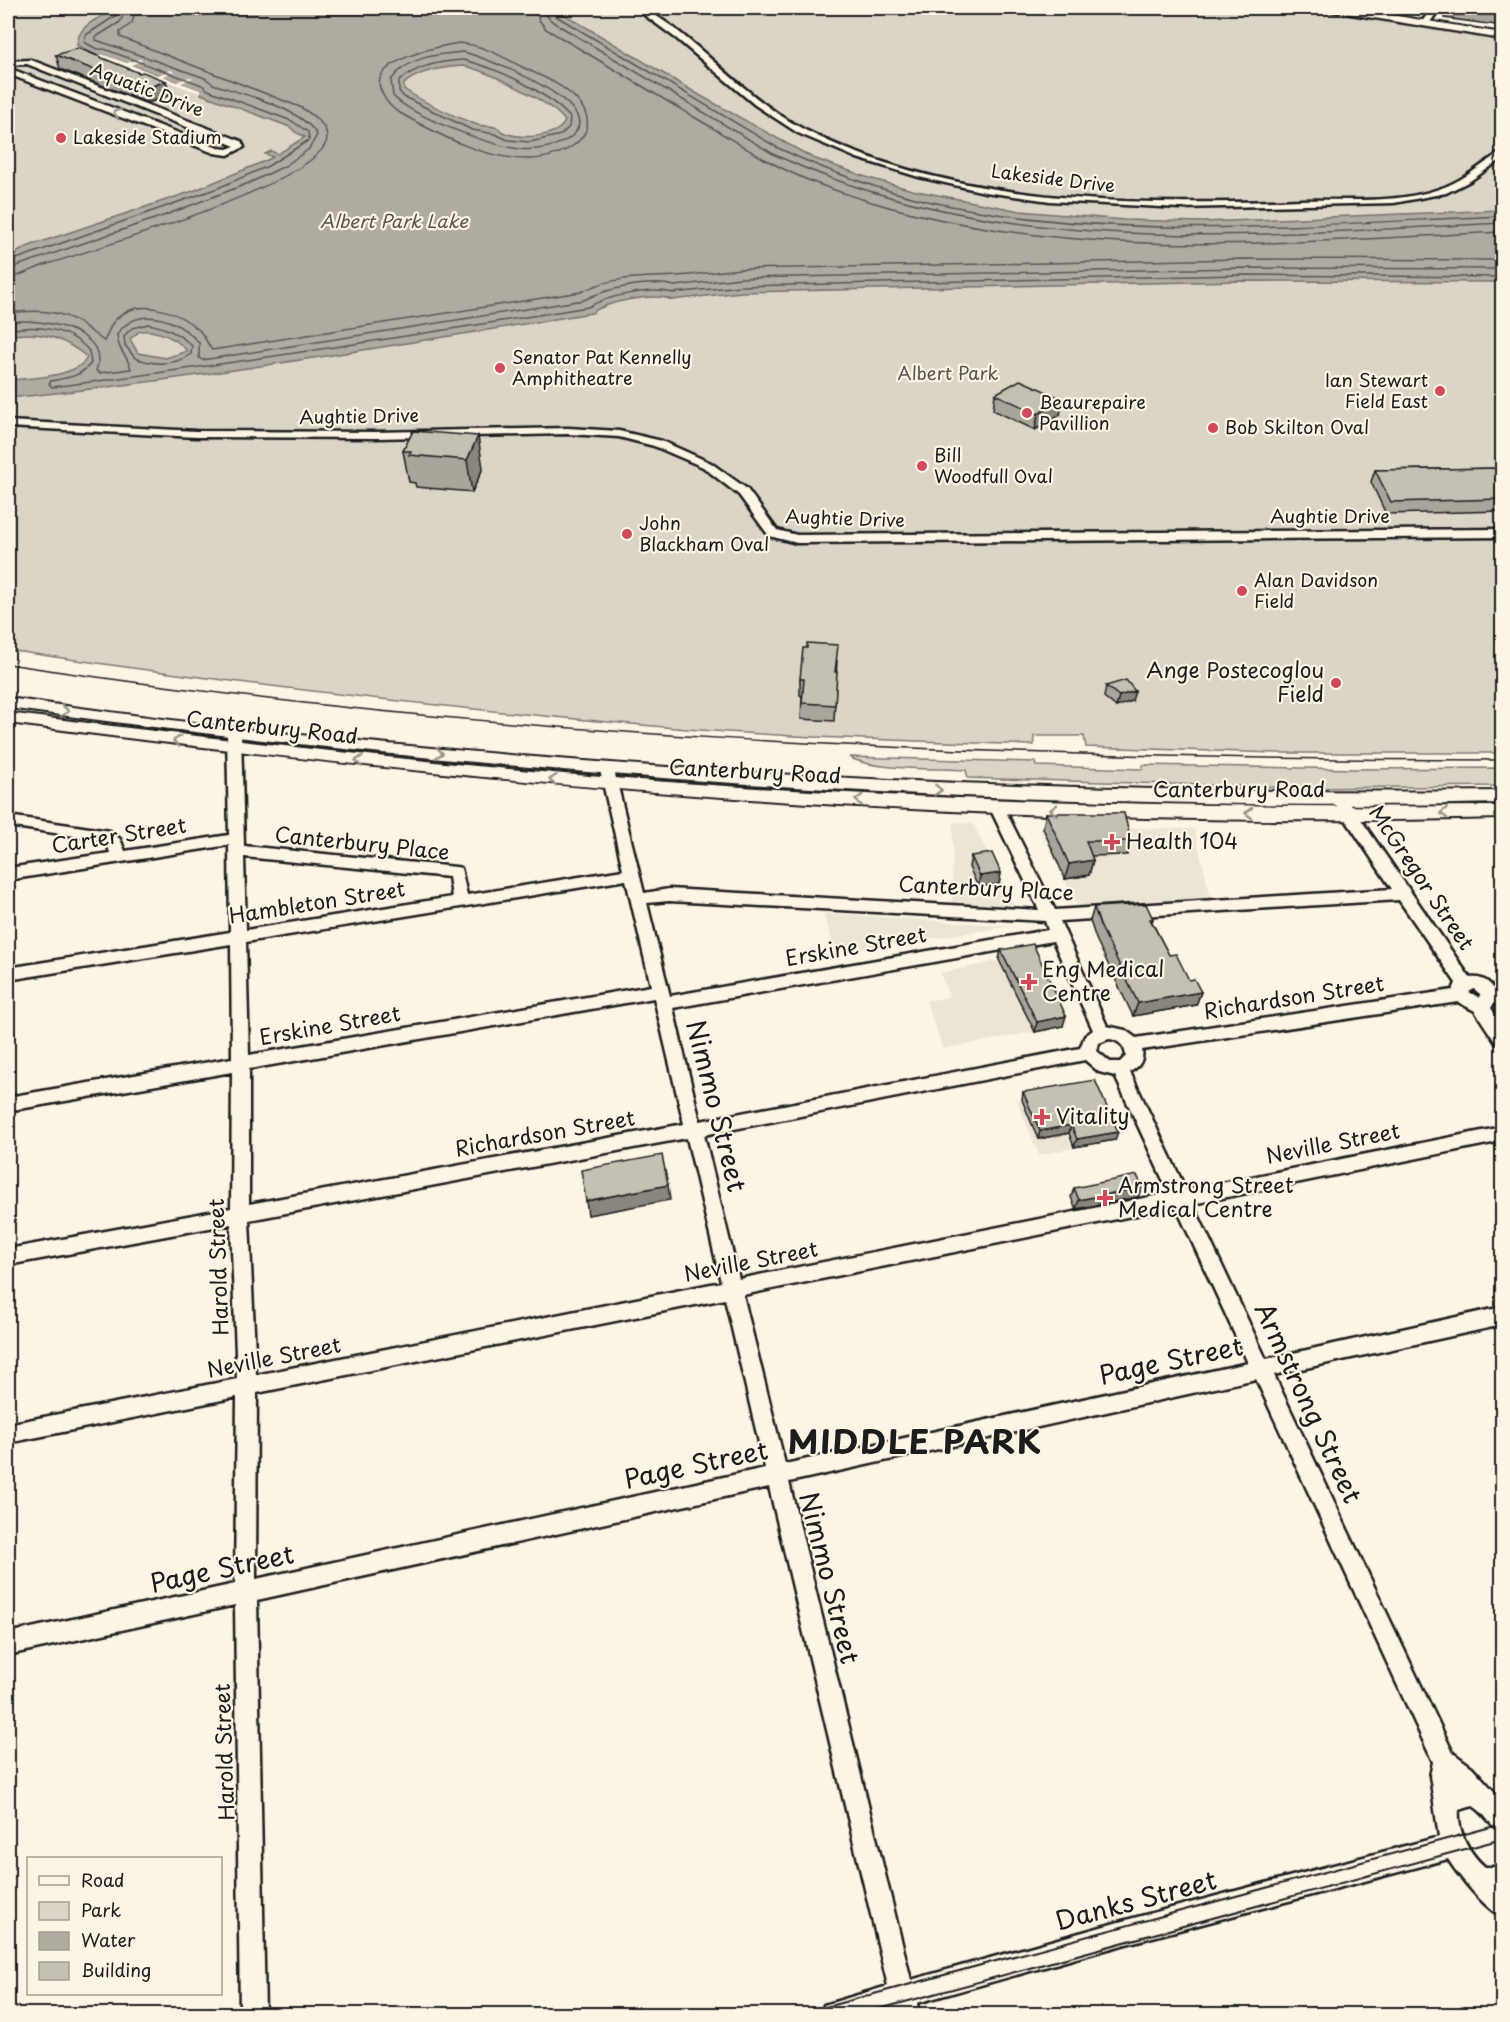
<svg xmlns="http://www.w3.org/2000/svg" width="1510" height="2022" font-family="'Playpen Sans',sans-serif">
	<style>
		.built { fill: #ebe5d6 }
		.green { fill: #dbd5c8; stroke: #7c7872; stroke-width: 1.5 }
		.water { fill: #b0aba1; stroke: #75726c; stroke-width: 1.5; fill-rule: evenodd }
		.pier { fill: #fcf5e5 }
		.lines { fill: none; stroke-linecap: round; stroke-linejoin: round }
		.shore { stroke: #575551; stroke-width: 1.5 }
		.minor-casing { stroke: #1c1c1c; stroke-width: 5 }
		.major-casing { stroke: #1c1c1c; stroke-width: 4 }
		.highway-casing { stroke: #1c1c1c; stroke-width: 4 }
		.minor { fill: #fcf5e5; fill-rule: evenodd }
		.major { fill: #fcf5e5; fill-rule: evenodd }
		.highway { fill: #fcf5e5; fill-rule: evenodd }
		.tram-far1 { stroke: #1c1c1c; stroke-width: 1.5 }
		.tram { stroke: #1c1c1c; stroke-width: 2 }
		.wall { fill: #a9a59a; stroke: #1c1c1c; stroke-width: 1.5 }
		.shaded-wall { fill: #89867d; stroke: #1c1c1c; stroke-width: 1.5 }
		.building { fill: #c4c0b3; stroke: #1c1c1c; stroke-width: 1.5 }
		.oneway { stroke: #97938b }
		.poi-dot { fill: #d1495b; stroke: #fcf5e5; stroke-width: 2 }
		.labels { text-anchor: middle; stroke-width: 4.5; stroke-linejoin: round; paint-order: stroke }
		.far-street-label { font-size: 18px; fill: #1c1c1c; stroke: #fcf5e5 }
		.far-poi-label { font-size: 18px; fill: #1c1c1c; stroke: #fcf5e5; text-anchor: start }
		.far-water-label { font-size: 18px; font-style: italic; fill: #575551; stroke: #fcf5e5 }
		.far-park-label { font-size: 18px; fill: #555450; stroke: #fcf5e5 }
		.poi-label { font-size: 21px; fill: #1c1c1c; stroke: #fcf5e5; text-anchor: start }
		.street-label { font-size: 21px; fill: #1c1c1c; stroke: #fcf5e5 }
		.near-street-label { font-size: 26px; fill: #1c1c1c; stroke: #fcf5e5 }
		.near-district-label { font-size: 33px; font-weight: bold; letter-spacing: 1.5px; fill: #1c1c1c; stroke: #fcf5e5 }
	</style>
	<rect width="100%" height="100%" fill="#fcf5e5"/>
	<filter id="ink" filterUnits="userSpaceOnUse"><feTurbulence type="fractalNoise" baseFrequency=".0167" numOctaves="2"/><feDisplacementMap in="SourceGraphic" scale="12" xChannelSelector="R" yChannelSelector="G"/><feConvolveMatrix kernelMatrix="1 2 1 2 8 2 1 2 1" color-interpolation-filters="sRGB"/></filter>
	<g filter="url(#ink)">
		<g class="built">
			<path d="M953,822L973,824L1015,908L952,903Z"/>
			<path d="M1043,827L1194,829L1212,901L1080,911L1040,829Z"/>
			<path d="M823,913L1012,926L836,953Z"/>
			<path d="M1027,955L1064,1026L943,1049L926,1001L949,997L940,973Z"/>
			<path d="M1091,1088L1113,1140L1039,1155L1017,1101Z"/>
		</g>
		<g class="green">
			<path d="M8,8H1302L1502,41V753H1278L1086,747L1084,736H1034V745C918,741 802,738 687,729C460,710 233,684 8,650Z"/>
			<path d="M849,757L1035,762L1036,766L1143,769V765L1356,769L1502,768V786L1304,788L968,778L966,770C936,768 874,771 849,757Z"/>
		</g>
		<path class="water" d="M120,8H554L701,96L813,158L869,178L912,190L1020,211L1124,220L1203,222L1502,210V282L1241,281L741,292L672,300C658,292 603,302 592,313C398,344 203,379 8,398V380C27,379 79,377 87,357C62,337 41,330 8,336V257L29,246L193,191L265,161L273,157L265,154L271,151L278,154L305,137L295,132L290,127L201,94L202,91L102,54L98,56L77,45C77,24 104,15 120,8ZM463,66C486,70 552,102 565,121C558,138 521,139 505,133C502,132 500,130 498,128C492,125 482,127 475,124C452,115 424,103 404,89V84C418,71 444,67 463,66ZM140,331C156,329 177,338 187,351L166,358L138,353L130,339Z"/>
		<path class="pier" d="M102,54L127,63L139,59L143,60L131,65L158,75L171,70L174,72L163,76L177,82L189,77L193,78L181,83L203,91L199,93L98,56Z"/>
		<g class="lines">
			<g class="shore">
				<path d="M536,8L539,20L546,29C601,61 656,95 711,127C745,148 780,170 818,184C1037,267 1273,243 1502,232"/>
				<path d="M545,8L547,16L553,22L775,155C1003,261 1258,235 1502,223"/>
				<path d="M553,8L556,16L778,148C827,171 878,190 932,202C1117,243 1314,224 1502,216"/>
				<path d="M459,43C483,45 501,56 522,67C541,76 562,84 576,99C609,134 563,158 531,159C485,160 439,135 400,113C391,108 386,102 382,93C364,61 440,46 459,43Z"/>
				<path d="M463,52C484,57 609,104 572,136C559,147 535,151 519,149C490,145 413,117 393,96L391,80C407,57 437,54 463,52Z"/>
				<path d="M464,60C501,70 543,89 570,117L569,127L561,135L530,142L508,140L495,134L472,130L404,97L399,91V81C417,65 441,61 464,60Z"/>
				<path d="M8,262L218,188L268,166L309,140L308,132L292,121L208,90L202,85L104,49H97L84,42L86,35L117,15L120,8"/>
				<path d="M8,269L163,216L249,183L285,166L309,149L317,135C302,108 242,94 213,84L205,78L96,40V37L120,22L127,8"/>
				<path d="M8,278C23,276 36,267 51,263C101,247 302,187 325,145C334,128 312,114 300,107L120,37V32L132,23L136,8"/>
				<path d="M8,313C33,310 60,309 81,324C89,329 96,336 104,341C108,335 109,326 115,320C138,296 178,311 199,330C205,336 207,344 212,350L581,292C611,276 643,278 676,276C697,275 719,271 740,269L1241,259L1502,260"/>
				<path d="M8,322C36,318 111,327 96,371L99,373L131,369C128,355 118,353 117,334C139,304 178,319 199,343V358L202,360L584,300C606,288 650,280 675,286L740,278L1241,268L1502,269"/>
				<path d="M148,324C165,327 180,334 192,346L191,354C174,366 154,365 135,358L125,345L124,336L132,328Z"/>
				<path d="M8,330C36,324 70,328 89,351L91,363C81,377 66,378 51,381L49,384L52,387C231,364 410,336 588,307C607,296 651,287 673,293L741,286L1241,275L1502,277"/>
			</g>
			<g class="minor-casing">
				<g id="minor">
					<path d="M635,8C660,8 720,69 742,86C761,102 781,117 803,129C954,206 1135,206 1300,200C1346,199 1396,204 1439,189C1461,182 1480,166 1499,153L1502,152V159L1470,181L1446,193L1394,203L1180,208L1050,201L985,192L919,177L857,158L798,133L755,105L677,39Z"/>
					<path d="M1432,8H1440L1428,25H1422L1421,23Z"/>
					<path d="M31,60L241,141L244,147L228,155L214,153L8,74V69H11L218,148L227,149L235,146L27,64L8,65V61Z"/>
					<path d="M8,421L196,431L376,432L568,428L619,431L662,441L711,463L747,489L777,530L797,535L1502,529V537L797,543L769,536L739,495L703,467L654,446L619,437L568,434L376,438L196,437L8,427Z"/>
					<path d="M234,728L241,733L244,846L456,867L461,868L467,895L623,870L600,770L607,765L614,770L644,893L669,889L1039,910L990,808L992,804H1002L1055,910L1392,889L1332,799L1334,795H1344L1470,978C1484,976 1494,984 1497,998L1491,1008L1502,1025V1044L1496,1043L1475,1011L1458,1002L1142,1050C1144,1060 1139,1067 1130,1072L1186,1190L1502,1127V1141L1193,1204L1266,1359L1502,1307V1325L1274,1375L1453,1753L1472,1767L1502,1800V1832C1489,1826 1486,1813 1473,1806L1459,1810C1457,1831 1469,1853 1485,1867H1502V1916C1487,1911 1457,1874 1448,1859L1126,1944L917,2003L919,2014H895L893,2010L876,2014H821L824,2005L888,1986L769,1487L257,1600L265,2014H240L235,1605L8,1655V1633L235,1584L237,1397L8,1443V1424L237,1379L231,1224L8,1265V1249L231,1208L232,1072L8,1111V1097L232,1058L231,944L8,980V968L230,932L229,845L8,880V868L110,853L108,846L101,840L8,826V816L110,831L120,839L125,851L229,835L227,733ZM244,857L449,877L452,897L246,930ZM626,880L651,986L249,1055L246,942ZM1399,900L1456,983L1453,990L1136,1038L1125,1030L1107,1026L1060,921ZM669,901L1045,921L1048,930L670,996L647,903ZM1053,941L1093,1030L1085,1036L1080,1048L700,1121L673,1008ZM1474,989L1480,994V998L1469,992ZM654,998L684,1124L249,1204V1069ZM1109,1039C1119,1040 1125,1046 1126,1056L1120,1062H1110L1097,1051L1099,1043ZM1085,1060L1099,1072L1115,1076L1169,1193L739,1279L704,1135ZM687,1138L721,1282L256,1375L249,1220ZM1176,1207L1248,1363L785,1464L743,1295ZM725,1299L765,1468L256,1579L257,1393ZM1256,1379L1433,1762L1430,1776L1439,1837L1126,1920L911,1980L789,1482Z"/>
				</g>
			</g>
			<g class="major-casing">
				<g id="major">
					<path d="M8,698C90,709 172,721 254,730C669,776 1085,795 1502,791V803C1350,807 1196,804 1043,799C697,787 351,755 8,708Z"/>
					<path d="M8,713C257,744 506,773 757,788C1005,803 1253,808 1502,806V818C1003,831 503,787 8,723Z"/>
				</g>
			</g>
			<g class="highway-casing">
				<path id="highway" d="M1325,8H1348L1502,33V39L1331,11Z"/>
			</g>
			<use href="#minor" class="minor"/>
			<use href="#major" class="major"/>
			<use href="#highway" class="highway"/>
			<path class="tram-far1" d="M8,664C502,740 1003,759 1502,760"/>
			<g class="tram">
				<path d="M800,2014L1502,1824"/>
				<path d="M861,2014L1502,1839"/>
			</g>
		</g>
		<g class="wall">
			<path d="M1447,8H1503V26L1444,18Z"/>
			<path d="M56,55L139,73L166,81L170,95L148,103L60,69Z"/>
			<path d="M995,394L1060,415L1035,430L993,410Z"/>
			<path d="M413,431L483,468L472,492L416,487L415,483L409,482L403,451Z"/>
			<path d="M1503,468V511L1386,514L1371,482L1375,470Z"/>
			<path d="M837,661L834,721L801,719L802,696L800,695V679Z"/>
			<path d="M1106,686L1132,701L1116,707L1104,697Z"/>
			<path d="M1046,813L1131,841L1127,855L1091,856L1093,860L1089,875L1065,879L1043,828Z"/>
			<path d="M971,856L1001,873L999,884L978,887L969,867Z"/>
			<path d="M1094,907L1153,919L1152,922L1169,955L1189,980L1201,992L1196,1005L1133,1016L1096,939L1090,921Z"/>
			<path d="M1001,950L1063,1026L1035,1032L999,960Z"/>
			<path d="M1023,1092L1115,1140L1074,1147L1069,1133L1038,1139L1022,1100Z"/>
			<path d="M1074,1188L1138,1197L1076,1209L1071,1197Z"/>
		</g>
		<g class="shaded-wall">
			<path d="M166,81L170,95L148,103L144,89Z"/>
			<path d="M1063,399L1060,415L1035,430L1038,414Z"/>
			<path d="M478,436L483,468L472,492L467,460Z"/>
			<path d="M1135,691L1132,701L1116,707L1119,696Z"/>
			<path d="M1093,860L1089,875L1065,879L1069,864Z"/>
			<path d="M1001,873L999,884L978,887L980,876Z"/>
			<path d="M1201,992L1196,1005L1133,1016L1138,1003Z"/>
			<path d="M1066,1016L1063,1026L1035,1032L1037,1022Z"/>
			<path d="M1071,1125L1069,1133L1038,1139L1040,1131Z"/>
			<path d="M1118,1132L1115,1140L1074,1147L1077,1139Z"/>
			<path d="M668,1185L670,1200L588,1215L586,1201Z"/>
			<path d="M1142,1187L1138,1197L1076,1209L1079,1200Z"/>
		</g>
		<g class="building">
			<path d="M78,48L139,73L143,72L166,81L144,89L56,55Z"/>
			<path d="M1020,380L1063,399L1038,414L995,394Z"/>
			<path d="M413,431L478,436L467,460L409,455L411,451H403Z"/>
			<path d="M1503,468V499L1391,502L1375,470Z"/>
			<path d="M807,643L838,645L835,672H837L835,705L802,703L804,679H800L803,648H807Z"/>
			<path d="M1126,680L1135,691L1119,696L1106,686Z"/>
			<path d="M1046,813H1124L1131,841H1086L1093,860L1069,864Z"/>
			<path d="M992,853L1001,873L980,876L971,856Z"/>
			<path d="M1146,904L1153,919H1150L1169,955L1176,954L1189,980L1194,979L1201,992L1138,1003L1100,925L1094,907Z"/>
			<path d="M1033,944L1066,1016L1037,1022L1001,950Z"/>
			<path d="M1095,1080L1118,1132L1077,1139L1071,1125L1040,1131L1023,1092Z"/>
			<path d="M662,1155L668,1185L586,1201L581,1170Z"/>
			<path d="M1137,1175L1142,1187L1079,1200L1074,1188Z"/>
		</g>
		<defs><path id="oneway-chevron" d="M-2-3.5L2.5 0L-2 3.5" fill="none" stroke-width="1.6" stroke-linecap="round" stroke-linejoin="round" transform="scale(1.5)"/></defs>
		<g class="oneway">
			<use href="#oneway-chevron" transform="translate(117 113) rotate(-159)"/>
			<use href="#oneway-chevron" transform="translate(65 711) rotate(8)"/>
			<use href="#oneway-chevron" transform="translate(177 741) rotate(-173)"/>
			<use href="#oneway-chevron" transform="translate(439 753) rotate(6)"/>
			<use href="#oneway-chevron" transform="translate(359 761) rotate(-175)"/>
			<use href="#oneway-chevron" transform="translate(553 780) rotate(-175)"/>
			<use href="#oneway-chevron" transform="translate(938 790) rotate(3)"/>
			<use href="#oneway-chevron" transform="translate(859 800) rotate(-177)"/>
			<use href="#oneway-chevron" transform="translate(1054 810) rotate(-179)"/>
			<use href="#oneway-chevron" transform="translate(1249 813) rotate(-180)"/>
			<use href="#oneway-chevron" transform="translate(1444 813) rotate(179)"/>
		</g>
	</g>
	<g class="poi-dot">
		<circle cx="61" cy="138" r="6"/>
		<circle cx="500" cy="368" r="6"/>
		<circle cx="1440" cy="391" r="6"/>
		<circle cx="1027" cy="413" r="6"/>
		<circle cx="1213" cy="428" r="6"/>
		<circle cx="922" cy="466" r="6"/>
		<circle cx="627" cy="534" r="6"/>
		<circle cx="1242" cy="591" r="6"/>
		<circle cx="1336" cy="683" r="6"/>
		<path d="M1109 833h6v6h6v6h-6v6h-6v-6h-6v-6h6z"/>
		<path d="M1026 973h6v6h6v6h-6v6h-6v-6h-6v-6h6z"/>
		<path d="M1039 1108h6v6h6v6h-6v6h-6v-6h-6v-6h6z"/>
		<path d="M1102 1189h6v6h6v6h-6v6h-6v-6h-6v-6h6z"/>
	</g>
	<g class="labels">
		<g class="far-street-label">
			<text transform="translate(147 90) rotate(21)" y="6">Aquatic Drive</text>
			<text transform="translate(1053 179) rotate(7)" y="6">Lakeside Drive</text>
			<text transform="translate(359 417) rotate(-1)" y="6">Aughtie Drive</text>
			<text x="1330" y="523">Aughtie Drive</text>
			<text transform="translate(845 519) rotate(2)" y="6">Aughtie Drive</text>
		</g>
		<g class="far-poi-label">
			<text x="73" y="144">Lakeside Stadium</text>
			<text x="512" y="364">Senator Pat Kennelly<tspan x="512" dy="21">Amphitheatre</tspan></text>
			<text x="1428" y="387" text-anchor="end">Ian Stewart<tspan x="1428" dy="21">Field East</tspan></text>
			<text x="1039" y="409">Beaurepaire<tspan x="1039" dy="21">Pavillion</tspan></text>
			<text x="1225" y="434">Bob Skilton Oval</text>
			<text x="934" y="462">Bill<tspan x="934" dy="21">Woodfull Oval</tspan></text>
			<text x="639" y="530">John<tspan x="639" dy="21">Blackham Oval</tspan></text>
			<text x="1254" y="587">Alan Davidson<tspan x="1254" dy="21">Field</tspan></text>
		</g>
		<g class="far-water-label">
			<text x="394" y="228">Albert Park Lake</text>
		</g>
		<g class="far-park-label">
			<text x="948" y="380">Albert Park</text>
		</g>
		<g class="poi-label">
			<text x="1324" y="678" text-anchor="end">Ange Postecoglou<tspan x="1324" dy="24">Field</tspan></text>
			<text x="1126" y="849">Health 104</text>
			<text x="1042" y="977">Eng Medical<tspan x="1042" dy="24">Centre</tspan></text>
			<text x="1056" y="1124">Vitality</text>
			<text x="1118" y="1193">Armstrong Street<tspan x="1118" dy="24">Medical Centre</tspan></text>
		</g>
		<g class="street-label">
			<text transform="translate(272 728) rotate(6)" y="7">Canterbury Road</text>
			<text transform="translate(755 772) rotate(3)" y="7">Canterbury Road</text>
			<text x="1239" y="797">Canterbury Road</text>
			<text transform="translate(119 836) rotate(-9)" y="7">Carter Street</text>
			<text transform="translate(362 844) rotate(6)" y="7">Canterbury Place</text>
			<text transform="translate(1421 878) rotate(56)" y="7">McGregor Street</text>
			<text transform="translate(986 889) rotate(3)" y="7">Canterbury Place</text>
			<text transform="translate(317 903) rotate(-9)" y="7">Hambleton Street</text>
			<text transform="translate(856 947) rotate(-10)" y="7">Erskine Street</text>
			<text transform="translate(1294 998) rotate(-9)" y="7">Richardson Street</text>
			<text transform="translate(330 1026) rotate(-10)" y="7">Erskine Street</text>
			<text transform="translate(545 1134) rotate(-10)" y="7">Richardson Street</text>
			<text transform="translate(1333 1144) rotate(-11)" y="7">Neville Street</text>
			<text transform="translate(751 1262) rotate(-11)" y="7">Neville Street</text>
			<text transform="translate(219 1267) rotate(-92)" y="7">Harold Street</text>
			<text transform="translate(274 1358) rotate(-11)" y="7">Neville Street</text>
			<text transform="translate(225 1752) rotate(-92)" y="7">Harold Street</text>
		</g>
		<g class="near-street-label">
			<text transform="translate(716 1106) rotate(76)" y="9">Nimmo Street</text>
			<text transform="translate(1171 1361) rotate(-12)" y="9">Page Street</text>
			<text transform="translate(1308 1403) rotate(65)" y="9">Armstrong Street</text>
			<text transform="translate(696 1465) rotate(-12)" y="9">Page Street</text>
			<text transform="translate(222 1569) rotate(-12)" y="9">Page Street</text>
			<text transform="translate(829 1578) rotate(76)" y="9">Nimmo Street</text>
			<text transform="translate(1136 1901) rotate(-15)" y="9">Danks Street</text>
		</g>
		<g class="near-district-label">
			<text x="915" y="1454">MIDDLE PARK</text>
		</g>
	</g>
	<rect width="1510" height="2022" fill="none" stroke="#fcf5e5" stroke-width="30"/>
	<rect x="15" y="15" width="1480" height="1992" fill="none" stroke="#1c1c1c" stroke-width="2" filter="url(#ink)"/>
	<rect x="27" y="1857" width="195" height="138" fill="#fcf5e5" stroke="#a29e95" stroke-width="1.5"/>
	<rect x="39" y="1876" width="30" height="9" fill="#fcf5e5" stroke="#a29e95" stroke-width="1.5"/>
	<text x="81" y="1887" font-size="18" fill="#1c1c1c">Road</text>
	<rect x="39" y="1902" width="30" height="18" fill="#dbd5c8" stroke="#a29e95" stroke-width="1.5"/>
	<text x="81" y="1917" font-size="18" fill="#1c1c1c">Park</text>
	<rect x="39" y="1932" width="30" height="18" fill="#b0aba1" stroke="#a29e95" stroke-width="1.5"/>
	<text x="81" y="1947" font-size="18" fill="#1c1c1c">Water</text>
	<rect x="39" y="1962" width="30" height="18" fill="#c4c0b3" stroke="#a29e95" stroke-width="1.5"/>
	<text x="81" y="1977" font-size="18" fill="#1c1c1c">Building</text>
</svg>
